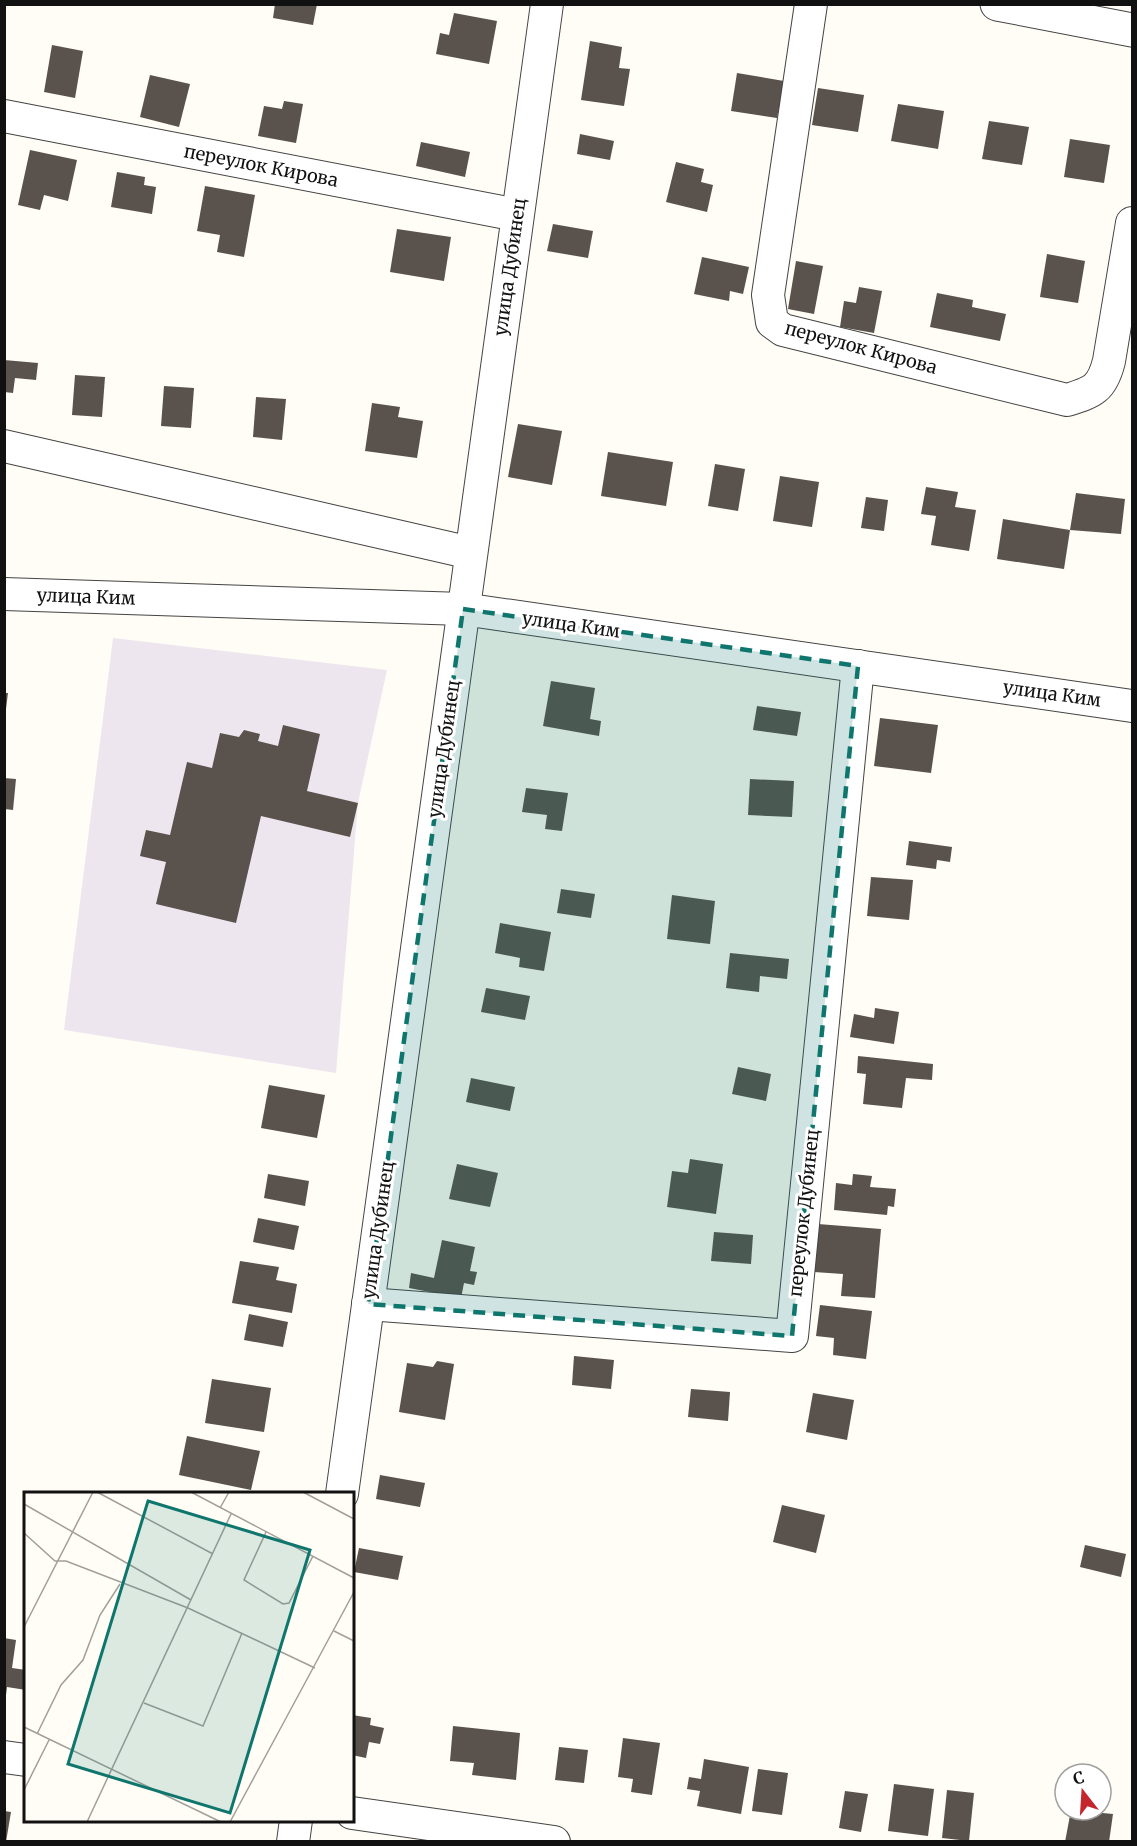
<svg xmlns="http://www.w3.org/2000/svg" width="1137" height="1846" font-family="Merriweather,serif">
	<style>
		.industrial { fill: #eee6ef }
		.building { fill: #5a524d }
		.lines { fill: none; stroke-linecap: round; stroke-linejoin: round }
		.minor-casing { stroke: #444; stroke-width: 34 }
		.tertiary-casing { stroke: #444; stroke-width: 35 }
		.minor { stroke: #fff; stroke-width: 32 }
		.tertiary { stroke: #fff; stroke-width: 33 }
		.marked { fill: #0f766e; fill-opacity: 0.2; stroke: #0f766e; stroke-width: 4.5; stroke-dasharray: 12 8; stroke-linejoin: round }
		.labels { text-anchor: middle; stroke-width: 6; stroke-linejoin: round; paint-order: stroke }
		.street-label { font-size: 18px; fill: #111; stroke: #fff }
		.inset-road { fill: none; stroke: #a09f9a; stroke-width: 1.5 }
		.view { fill: #0f766e; fill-opacity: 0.15; stroke: #0f766e; stroke-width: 3 }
		.inset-edge { fill: none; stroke: #111; stroke-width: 3 }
	</style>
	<rect width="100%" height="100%" fill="#fffdf5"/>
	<path class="industrial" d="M113,638L387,670L358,803L336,1073L64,1030Z"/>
	<g class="building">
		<path d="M275,4H317L313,25L273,18Z"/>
		<path d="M454,13L497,21L489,64L436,54L440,33L449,35Z"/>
		<path d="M590,41L622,47L619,68L630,69L624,106L581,100Z"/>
		<path d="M52,45L83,51L75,98L44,92Z"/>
		<path d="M737,73L784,81L777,118L731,111Z"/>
		<path d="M150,75L190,84L179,127L140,117Z"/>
		<path d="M818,88L864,95L858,132L812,125Z"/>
		<path d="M284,101L303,104L296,143L258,136L264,106L282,109Z"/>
		<path d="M898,104L944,111L938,149L891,141Z"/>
		<path d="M989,121L1029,127L1022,165L982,159Z"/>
		<path d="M580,134L614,141L610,160L577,154Z"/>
		<path d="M1070,139L1110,145L1104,183L1064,177Z"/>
		<path d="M421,142L470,152L465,177L416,166Z"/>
		<path d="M30,150L77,160L68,201L44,195L40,210L18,205Z"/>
		<path d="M676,162L704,169L701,182L713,185L707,212L666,202Z"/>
		<path d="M117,172L145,177L144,185L156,187L152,214L111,207Z"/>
		<path d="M205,186L255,195L244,257L217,252L220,235L197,231Z"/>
		<path d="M553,224L593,231L588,258L547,251Z"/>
		<path d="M397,229L451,237L444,281L390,272Z"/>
		<path d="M1047,254L1085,261L1078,303L1040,297Z"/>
		<path d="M702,257L749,267L743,294L730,291L729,301L694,294Z"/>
		<path d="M796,261L823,266L814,314L788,309Z"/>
		<path d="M859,287L882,291L874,333L840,327L844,301L856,303Z"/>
		<path d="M937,293L973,300L972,307L1006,314L1000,341L930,327Z"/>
		<path d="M4,360L38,363L36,380L15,378L13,393L4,392Z"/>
		<path d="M75,375L105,377L102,417L72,415Z"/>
		<path d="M164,386L194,388L191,428L161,426Z"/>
		<path d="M256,397L286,399L282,440L253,437Z"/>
		<path d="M372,403L400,407L398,417L423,421L417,458L365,451Z"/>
		<path d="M518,424L562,431L552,485L508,477Z"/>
		<path d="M608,452L673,462L666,506L601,496Z"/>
		<path d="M715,464L745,469L738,511L708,506Z"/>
		<path d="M780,476L819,482L812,527L773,521Z"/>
		<path d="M926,487L958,492L955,507L976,510L969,551L931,545L936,516L921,514Z"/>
		<path d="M1076,493L1125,499L1121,534L1070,530L1064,569L997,559L1003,519L1070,530Z"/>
		<path d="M866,497L888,500L884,531L861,528Z"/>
		<path d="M551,681L595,688L590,719L601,721L599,736L543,726Z"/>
		<path d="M4,693H8L6,709H4Z"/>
		<path d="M757,706L801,712L797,736L753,730Z"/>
		<path d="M880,718L938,725L931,773L874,766Z"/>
		<path d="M283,725L320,734L307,791L358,803L350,837L261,816L236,923L156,904L166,862L140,856L146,830L170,835L187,762L212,768L220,733L239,737L244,730L260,734L258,741L278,746Z"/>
		<path d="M4,778L16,779L13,810L4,809Z"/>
		<path d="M750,779L794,781L792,817L748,815Z"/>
		<path d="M526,788L568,793L562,831L545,829L547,815L522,812Z"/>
		<path d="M909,841L952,847L950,862L937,860L936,869L906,865Z"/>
		<path d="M871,877L913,880L909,920L867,916Z"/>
		<path d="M561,889L595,894L591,918L557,913Z"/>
		<path d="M672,895L715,901L710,944L667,939Z"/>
		<path d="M500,923L551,932L544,971L519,967L520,958L495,953Z"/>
		<path d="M730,953L789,959L787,979L760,976L759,992L726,988Z"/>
		<path d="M486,988L530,996L525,1020L481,1012Z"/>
		<path d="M875,1008L899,1012L894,1044L850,1037L854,1014L874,1018Z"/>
		<path d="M858,1056L933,1064L932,1080L906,1078L902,1108L863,1104L866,1074L857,1073Z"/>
		<path d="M738,1067L771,1074L766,1101L732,1094Z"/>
		<path d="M471,1078L515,1087L510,1111L466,1102Z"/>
		<path d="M269,1085L325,1095L317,1138L261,1128Z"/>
		<path d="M690,1159L723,1164L716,1214L667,1207L672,1171L688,1173Z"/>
		<path d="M457,1164L498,1173L490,1207L449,1199Z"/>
		<path d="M268,1174L309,1181L305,1206L264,1198Z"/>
		<path d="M853,1174L872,1176L870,1187L896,1189L894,1207L888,1206L887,1215L834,1210L836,1183L852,1185Z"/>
		<path d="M258,1218L299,1226L294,1250L253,1242Z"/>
		<path d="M818,1224L881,1229L875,1298L841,1296L843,1274L814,1272Z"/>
		<path d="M714,1232L753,1235L751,1264L711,1261Z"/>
		<path d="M442,1240L475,1247L470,1271L477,1272L474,1285L464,1283L461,1298L409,1288L411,1273L434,1278Z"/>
		<path d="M240,1261L279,1267L276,1280L297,1284L292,1313L232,1303Z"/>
		<path d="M820,1305L872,1311L866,1359L833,1355L834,1338L816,1336Z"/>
		<path d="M249,1314L288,1322L283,1347L244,1340Z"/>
		<path d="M574,1356L614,1360L611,1389L572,1385Z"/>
		<path d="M437,1361L454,1364L445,1420L399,1412L407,1363L433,1367Z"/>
		<path d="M212,1379L271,1388L264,1432L205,1423Z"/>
		<path d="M691,1389L730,1392L728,1421L688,1417Z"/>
		<path d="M813,1393L854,1400L847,1440L806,1432Z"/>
		<path d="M187,1436L260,1451L251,1490L179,1475Z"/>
		<path d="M380,1475L425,1483L420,1507L376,1499Z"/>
		<path d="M782,1505L825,1515L816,1553L773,1542Z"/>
		<path d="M1085,1545L1126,1554L1121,1577L1080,1567Z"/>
		<path d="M359,1548L403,1556L398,1580L354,1572Z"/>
		<path d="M4,1638L16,1640L12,1668L26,1670V1690L7,1687L6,1695Z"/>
		<path d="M352,1715L371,1718L370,1725L384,1728L380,1744L369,1742L366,1758L352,1755Z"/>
		<path d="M453,1726L520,1733L516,1780L472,1775L474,1763L450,1761Z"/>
		<path d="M623,1738L660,1743L652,1795L631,1792L633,1779L618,1777Z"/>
		<path d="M559,1747L588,1750L584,1783L555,1780Z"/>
		<path d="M704,1759L749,1767L741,1814L697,1806L700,1791L687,1789L689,1777L701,1779Z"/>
		<path d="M758,1769L788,1773L782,1815L752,1811Z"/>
		<path d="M894,1784L934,1789L928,1836L888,1831Z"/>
		<path d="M947,1790L974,1793L969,1841L942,1838Z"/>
		<path d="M845,1791L868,1794L861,1832L839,1828Z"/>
		<path d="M1071,1810L1113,1814L1109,1842H1065Z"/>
		<path d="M4,1811L11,1812L6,1842H4Z"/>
	</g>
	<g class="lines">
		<g class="minor-casing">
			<g id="minor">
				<path d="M811,4L768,295L772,322L783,330L1067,400C1093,392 1102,389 1109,361L1132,223"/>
				<path d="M4,116L517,215"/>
				<path d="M4,446L471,553"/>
				<path d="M4,594L463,609L1132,706"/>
				<path d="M368,1304L792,1336L858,666"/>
				<path d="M342,1494L547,4"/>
				<path d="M4,1757L26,1760"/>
				<path d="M352,1813L554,1842"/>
				<path d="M293,1842L296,1820"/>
			</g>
		</g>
		<g class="tertiary-casing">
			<path id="tertiary" d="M997,4L1132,30"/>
		</g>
		<use href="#minor" class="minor"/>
		<use href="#tertiary" class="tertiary"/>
	</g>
	<path class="marked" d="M463,609L858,666L792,1336L368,1304Z"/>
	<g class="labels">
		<g class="street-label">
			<text transform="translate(261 166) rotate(11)" y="6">переулок Кирова</text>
			<text transform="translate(510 267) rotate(-82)" y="6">улица Дубинец</text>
			<text transform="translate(861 348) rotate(15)" y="6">переулок Кирова</text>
			<text transform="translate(86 597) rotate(2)" y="6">улица Ким</text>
			<text transform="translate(571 625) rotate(8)" y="6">улица Ким</text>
			<text transform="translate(1052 694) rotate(8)" y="6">улица Ким</text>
			<text transform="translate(444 749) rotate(-82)" y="6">улица Дубинец</text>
			<text transform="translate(804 1213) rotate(-84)" y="6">переулок Дубинец</text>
			<text transform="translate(378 1230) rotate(-82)" y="6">улица Дубинец</text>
		</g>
	</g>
	<g transform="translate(24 1492)">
		<rect width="330" height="330" fill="#fffdf5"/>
		<path class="inset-road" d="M73,0L189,62M167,0L330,86M279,0L330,27M0,12L167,108M196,16L205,0M242,40L220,88L259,112L265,111L289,64M0,41L31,69H42L164,116L291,176M0,135L69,0M310,139L330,149M120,211L179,234L218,141M0,235L197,330M13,242L37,193L59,168L76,123L96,92M0,298L25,248M63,330L207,22M206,330L330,100"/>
		<path class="view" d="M124,9L286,58L206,321L44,272Z"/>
		<rect width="330" height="330" class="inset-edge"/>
	</g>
	<rect width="1137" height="1846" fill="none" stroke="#111111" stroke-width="12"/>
	<g transform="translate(1083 1792) rotate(343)"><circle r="28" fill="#ffffff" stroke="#a0a0a0" stroke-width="1.5"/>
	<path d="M0-4.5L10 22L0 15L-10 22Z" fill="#c4262e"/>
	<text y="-9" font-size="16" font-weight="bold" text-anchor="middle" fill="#111111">С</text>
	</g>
</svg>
